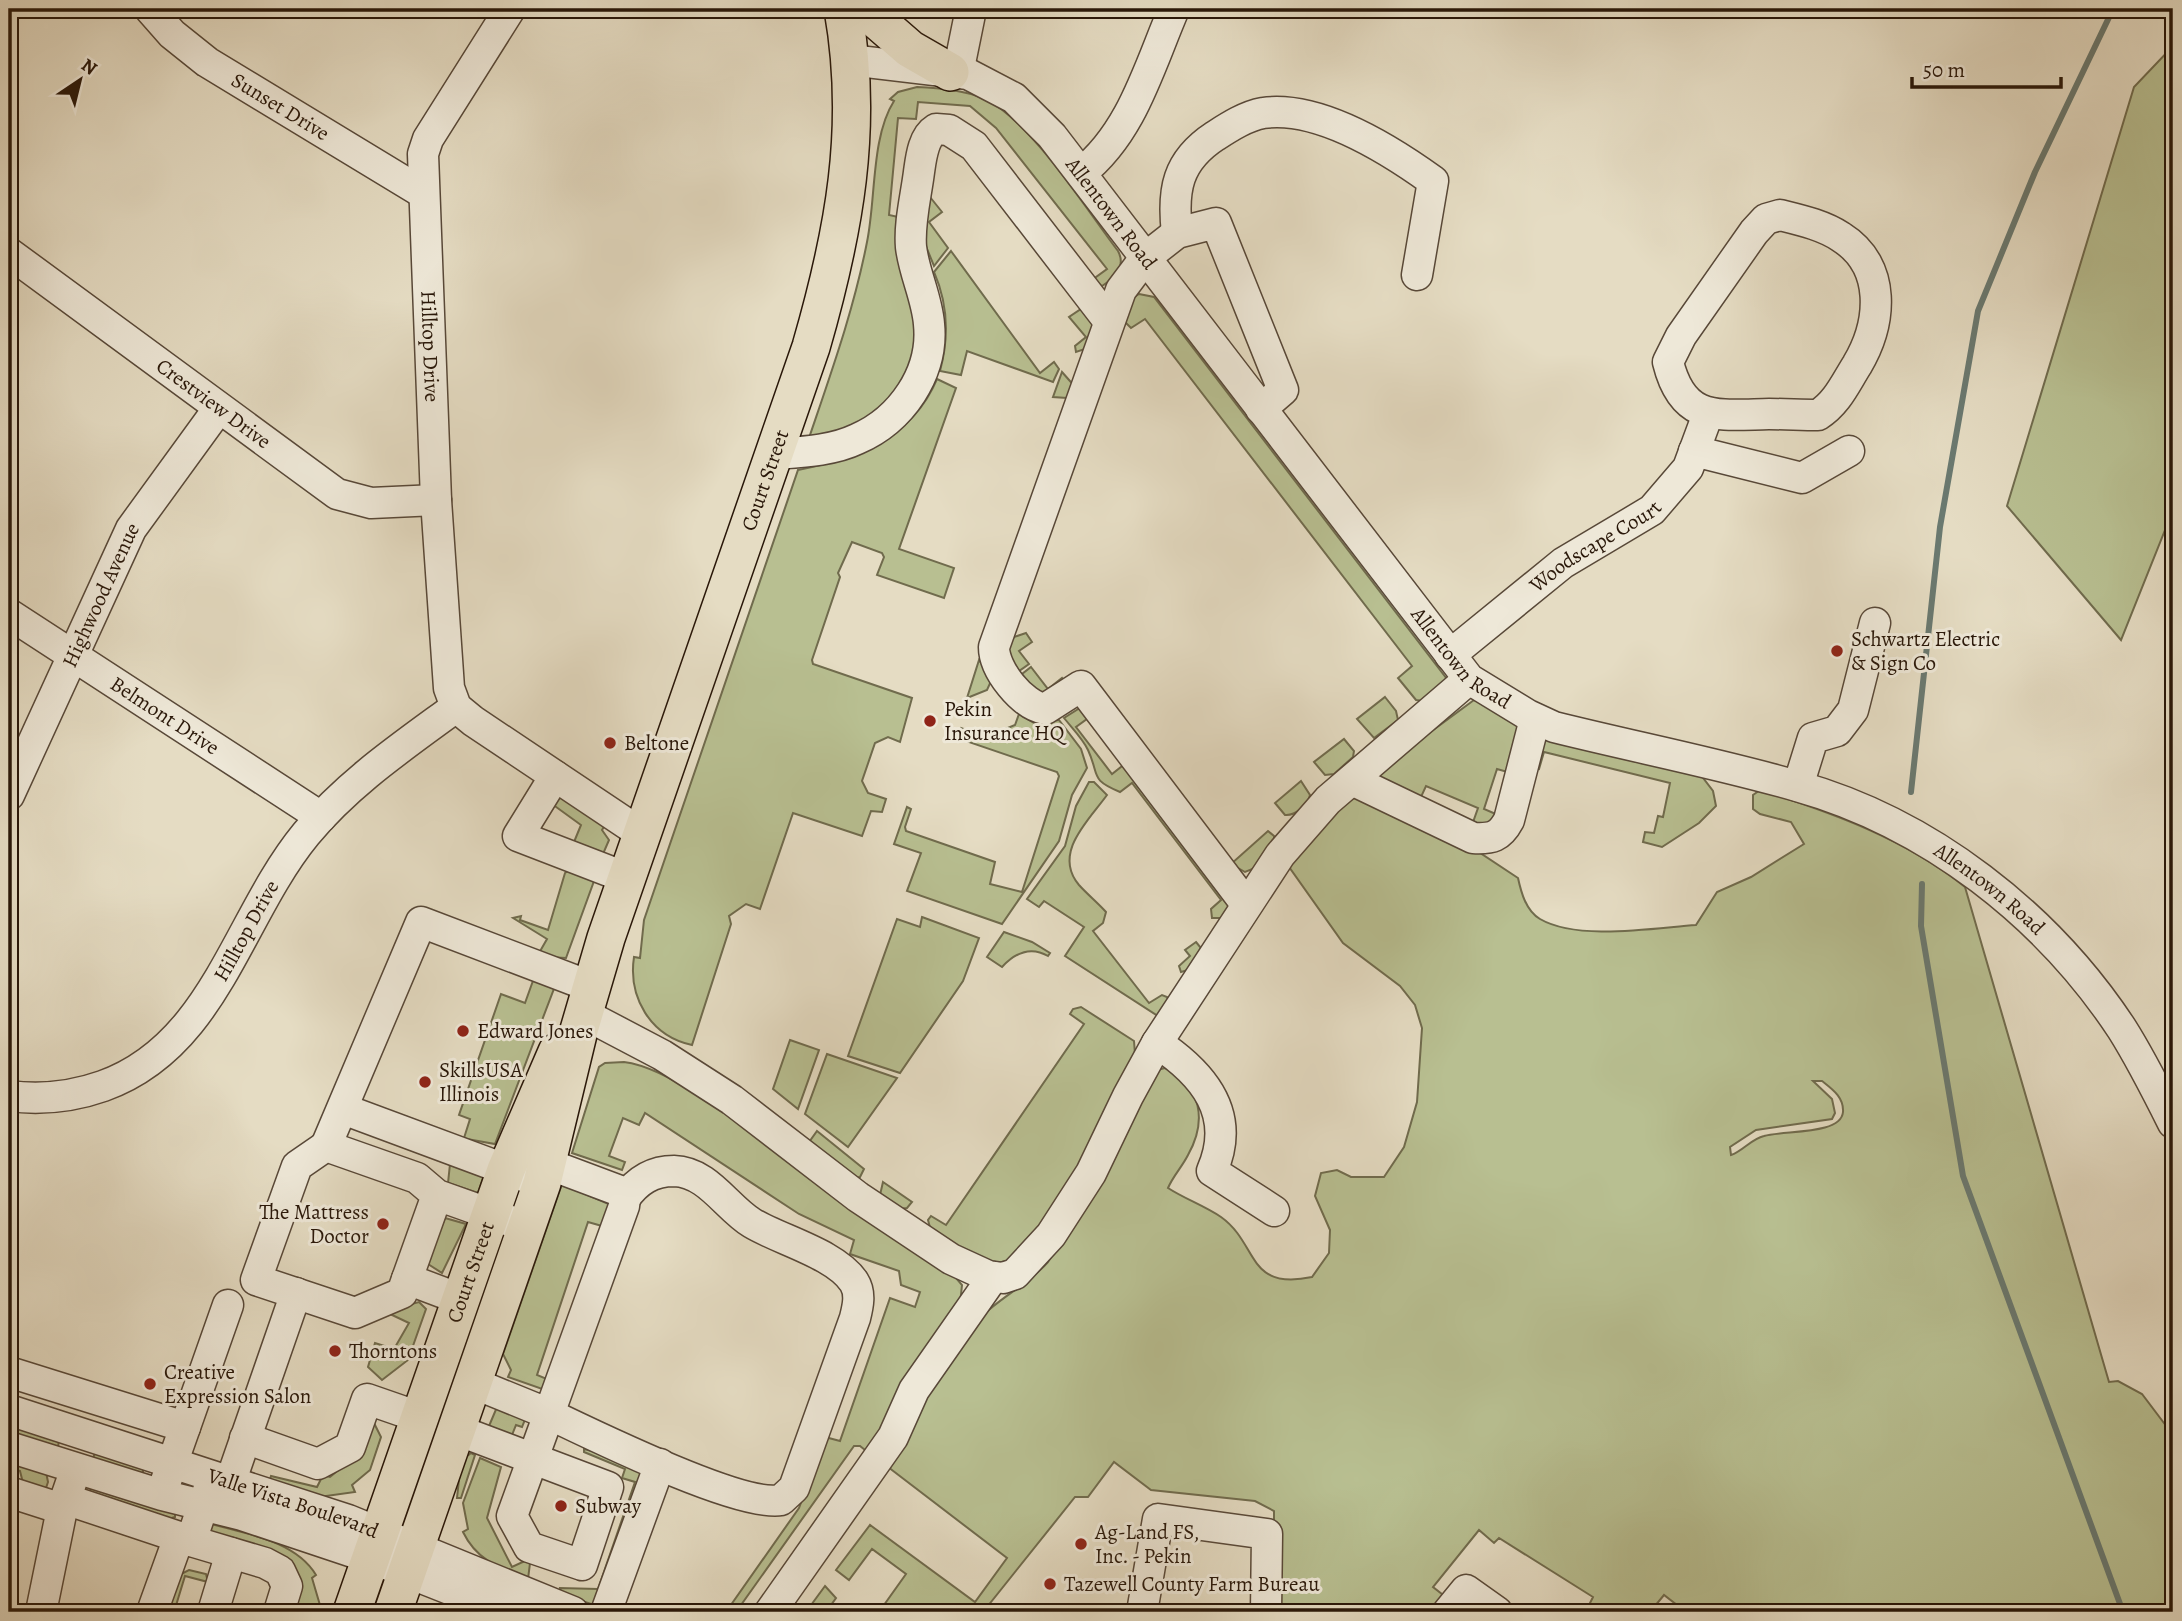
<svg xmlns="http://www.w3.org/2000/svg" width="2182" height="1621" font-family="Alegreya,serif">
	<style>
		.green { fill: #b8bf91; stroke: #706b4d; stroke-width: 2; fill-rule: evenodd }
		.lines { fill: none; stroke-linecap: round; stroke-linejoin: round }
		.stream { stroke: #6a7970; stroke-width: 6 }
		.minor-casing { stroke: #584838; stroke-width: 33 }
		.major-casing { stroke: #291709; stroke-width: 40 }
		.minor { stroke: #eee8d8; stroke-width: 30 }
		.major { stroke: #e5dcc3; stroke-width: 37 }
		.poi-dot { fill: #8f2418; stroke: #eee8d8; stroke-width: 2.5 }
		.labels { text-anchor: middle; stroke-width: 6; stroke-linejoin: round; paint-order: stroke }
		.street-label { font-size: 21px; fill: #291709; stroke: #eee8d8 }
		.poi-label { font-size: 21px; fill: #291709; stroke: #eee8d8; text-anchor: start }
	</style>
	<rect width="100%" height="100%" fill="#e5dcc3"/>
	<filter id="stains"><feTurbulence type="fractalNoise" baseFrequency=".00286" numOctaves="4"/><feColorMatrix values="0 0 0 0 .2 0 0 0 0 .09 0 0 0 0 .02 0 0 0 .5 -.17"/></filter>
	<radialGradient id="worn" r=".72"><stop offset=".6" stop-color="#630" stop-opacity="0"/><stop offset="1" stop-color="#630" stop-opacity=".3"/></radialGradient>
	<g class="green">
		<path d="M2173,46V510L2121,640L2007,506L2134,87Z"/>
		<path d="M917,87C940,88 964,90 985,99C1030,120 1086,209 1118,251C1126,266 1115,278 1102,286L1092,280L1107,269L996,128L970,106L918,102L916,119L898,118L889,215L903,218L919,343L903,390L850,431L809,438C831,373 854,309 867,242C876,199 871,137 894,101L890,99L898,92Z"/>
		<path d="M930,197L942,212L929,222L948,248L934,266L923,239Z"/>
		<path d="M951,251L1040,373L1054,362L1059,369L1053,382L967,351L961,375L940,371C949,338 948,304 934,272Z"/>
		<path d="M1139,294L1154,297L1450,683L1423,701L1416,700L1398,678L1412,666L1145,319L1131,328L1123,320L1131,299Z"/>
		<path d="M1084,307L1095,324L1085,349L1076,352L1075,346L1086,337L1069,317Z"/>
		<path d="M1062,372L1077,389L1067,398L1053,397Z"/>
		<path d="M937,379L956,388L899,549L954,568L944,598L877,575L884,557L882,553L852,542L838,573L840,577L812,660L813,664L912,698L900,742L888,737L875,743L862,781L868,793L886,799L882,812L871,811L862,836L793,813L760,909L746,904L729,916L731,924L692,1045C650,1036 628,997 634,957L640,958L644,920L798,470C857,459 912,438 937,379Z"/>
		<path d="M1026,633L1032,642L1019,651L1029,664L1019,671L1009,657L1008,644L1014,637Z"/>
		<path d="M979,660L992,679L987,690L967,698Z"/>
		<path d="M1031,667L1048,689L1062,678L1065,682L1051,696L1036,693L1022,674Z"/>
		<path d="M1385,697L1396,711L1398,720L1374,738L1357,719Z"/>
		<path d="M1474,700L1482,701L1517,724L1518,729L1511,773L1497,769L1484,809L1498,815L1490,825H1472L1478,808L1426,786L1421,797L1379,778L1383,767Z"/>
		<path d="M1083,706L1091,716L1076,727L1112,774L1126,763L1230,907L1223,918H1212L1211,909L1221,900L1132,783L1120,792C1089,779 1100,776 1088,750C1083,739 1072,728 1064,718Z"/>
		<path d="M1019,714L1034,723L1059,720L1081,749L1087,768L1072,795L1059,841L1002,924L907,891L921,853L894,844L907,807L911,809L905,827L906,831L995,862L990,884L1022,892L1059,776L1057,772L957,738L961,728L986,737L1015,725Z"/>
		<path d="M1547,737L1700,774L1713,791L1716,806L1699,823L1662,847L1643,842L1645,832L1654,833L1658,816L1663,817L1670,783L1544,752L1539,769L1534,768L1540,745Z"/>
		<path d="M1344,739L1354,751L1353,757L1334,774L1325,775L1314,762Z"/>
		<path d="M1301,781L1310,795C1308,805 1295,816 1285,815L1275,803Z"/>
		<path d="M1089,782H1094L1107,795C1089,820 1052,853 1079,885C1087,894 1098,903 1106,912L1103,923L1093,931L1149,1003L1162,995L1167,997L1168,1000L1158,1016L1065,956L1084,927L1044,901L1039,907L1027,899L1065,846L1076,806Z"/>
		<path d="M1760,790C1833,813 1905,839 1965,887L2109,1382L2118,1381L2142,1394L2173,1435V1612H1686L1664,1595L1650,1612H1599L1590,1603L1593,1597L1499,1538L1494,1543L1479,1530L1433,1587L1447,1598L1438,1612H1274V1511L1255,1501L1151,1490L1114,1462L1088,1497H1075L983,1612H895L884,1605L906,1574L872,1549L849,1580L836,1570L870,1525L975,1602L1007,1558L888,1467C912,1418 938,1365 974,1324C996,1299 1027,1286 1048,1262L1109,1170L1157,1070L1165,1068C1202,1086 1207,1121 1188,1155C1182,1167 1173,1176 1168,1188C1185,1199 1205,1206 1221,1217C1259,1244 1246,1291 1312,1277L1329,1253L1330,1230L1315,1196L1321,1173L1337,1170L1351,1177H1384L1404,1147L1417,1102L1422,1028L1415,1005L1400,986L1343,943L1287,864L1351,794L1471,847L1518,878C1521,892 1526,911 1540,919C1578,941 1654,928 1696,925L1717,892L1751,877L1804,844L1791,822L1760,814L1753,809V795ZM1813,1081H1822C1832,1089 1844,1097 1843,1112C1841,1135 1785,1130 1764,1136C1751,1139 1743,1151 1731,1155L1730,1147L1756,1130L1832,1119L1835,1113L1832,1099Z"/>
		<path d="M557,793L605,825L602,830L609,840L603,854L574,842L581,825L552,804Z"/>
		<path d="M1268,831L1274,836V841L1255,868L1245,872L1231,864Z"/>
		<path d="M569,870L594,881L566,958L547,957L539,953L547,939L513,918L521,916L520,920L548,930L565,873Z"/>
		<path d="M922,917L979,938L963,981L900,1073L848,1056L897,919L920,927Z"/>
		<path d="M1004,932L1032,942L1050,953L1048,956C1031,946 1015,953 1002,967L987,957Z"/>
		<path d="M1196,942L1201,948L1188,970L1181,972L1179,966L1190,956L1185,950Z"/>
		<path d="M534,978L555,986L495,1144L467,1139L464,1138L470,1119L459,1115L501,994L525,1003Z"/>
		<path d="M1081,1007L1134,1041L1135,1054L1095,1139L1022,1255C986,1275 962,1250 931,1231L928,1220L931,1216L946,1225L1084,1024L1070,1014L1073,1009Z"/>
		<path d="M790,1040L819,1050L798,1109L773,1089Z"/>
		<path d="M827,1054L897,1078L848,1147L805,1114Z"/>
		<path d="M624,1062C682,1069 776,1155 825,1190C866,1219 909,1245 951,1272L962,1285L960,1304L870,1454L860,1446H854L736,1612H726L799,1508L825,1437L840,1441L890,1298L915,1307L920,1292L901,1285L899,1271L850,1254L854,1240L799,1214L645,1113L639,1125L623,1118L609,1156L625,1162L622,1170L572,1153L599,1067L605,1063Z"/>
		<path d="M817,1131L864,1169L860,1177L854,1178L807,1145Z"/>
		<path d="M450,1164L484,1175L478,1193L448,1183Z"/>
		<path d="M883,1182L912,1202L907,1208L899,1209L880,1195Z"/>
		<path d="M562,1184L611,1205L602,1226L588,1222L537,1375L547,1379L545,1390L508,1377L511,1370L503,1354Z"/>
		<path d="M445,1218L466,1224L442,1273L428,1264V1259Z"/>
		<path d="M419,1302L426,1309L408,1360L382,1380L368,1367L375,1343L394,1349L409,1323L390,1314L393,1309Z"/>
		<path d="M497,1407L526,1417L522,1427L516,1425L512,1435L489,1426Z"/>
		<path d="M372,1419L381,1437L370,1470L352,1485L355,1492L319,1497L269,1483L271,1476L317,1487L323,1475L330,1477L352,1459Z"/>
		<path d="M9,1421L59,1438L58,1448L9,1438Z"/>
		<path d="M584,1449L611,1456L645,1472L594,1605L561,1594L560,1588L598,1589L635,1482L622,1478L625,1469L584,1452Z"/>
		<path d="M96,1451L143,1468V1474L92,1460Z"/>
		<path d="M471,1453L475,1455L461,1498H457L461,1461Z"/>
		<path d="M9,1456L46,1472L48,1482L46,1488L24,1487L20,1471L9,1467Z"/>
		<path d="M480,1458L501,1467L487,1518L512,1567L527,1560L530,1563L528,1579C500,1568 477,1561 463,1532L468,1529L463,1503Z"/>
		<path d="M92,1488L175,1513V1517L168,1519L88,1493Z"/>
		<path d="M208,1523C245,1534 295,1540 316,1575L312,1578L322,1612H292L297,1597L208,1539Z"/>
		<path d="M189,1570L206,1574L208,1582L185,1576L174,1612H167L179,1575Z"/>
		<path d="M825,1586L836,1598L826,1612H806Z"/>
	</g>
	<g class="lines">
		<g class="stream">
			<path d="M1911,792L1940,527L1978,311L2035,172L2113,9"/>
			<path d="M1922,884L1921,926L1963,1176L2123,1612"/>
		</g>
		<g class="minor-casing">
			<g id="minor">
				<path id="s1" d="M150,9L172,34L207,62L423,193"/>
				<path id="s2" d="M510,9L428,139L423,154L436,500L449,688L456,707L473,721L642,834"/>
				<path id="s3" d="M850,60L968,74L1014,98L1052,136L1469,679L1528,715L1554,727C1634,747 1717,763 1797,786C1929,823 2047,915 2122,1029C2141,1059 2157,1091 2173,1123"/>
				<path d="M958,73L971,9"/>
				<path d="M1081,173C1132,133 1149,67 1174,9"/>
				<path d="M1780,215C1800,220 1823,225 1841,237C1887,266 1882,323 1857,365C1845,384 1837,403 1818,415C1802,415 1785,414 1769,414C1718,415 1683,423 1668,362L1681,336L1754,232L1766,219Z"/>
				<path d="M1177,233C1172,190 1177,161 1215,136C1229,127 1246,116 1263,113C1319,105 1390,150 1433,181L1417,275"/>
				<path id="s4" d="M9,253L337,494L371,503L436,500"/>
				<path d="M1694,451L1802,478L1849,451"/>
				<path d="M774,454C801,452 832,451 857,439C901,420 934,373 929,324C927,298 914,273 911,247C909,223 916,196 919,172C921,158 923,137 936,129L949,130L974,146L1108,320"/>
				<path id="s5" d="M9,614L321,817"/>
				<path id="s6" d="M1450,655L1563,563L1652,510L1688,468L1708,414"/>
				<path d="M555,776L518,836L627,878"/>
				<path d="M1352,780L1473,838C1492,839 1500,837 1509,820L1535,719"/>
				<path d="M1798,786L1813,738L1837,731L1853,710L1875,623"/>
				<path id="s7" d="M9,795L131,529L219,408"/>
				<path d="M1246,904L1081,686L1045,709C1022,705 994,670 994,647L1121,290L1145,258L1177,233L1216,223L1283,390L1261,409"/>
				<path d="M584,1014L662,1055L732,1100L858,1197L951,1259L988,1276L1003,1278L1015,1274L1051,1235L1091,1173L1128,1096L1157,1043L1280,855L1328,800L1469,679"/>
				<path d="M1157,1043C1204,1074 1237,1114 1212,1171L1274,1211"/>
				<path id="s8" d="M9,1096C41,1100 72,1097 103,1086C215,1046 237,918 306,834C348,783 403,746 456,707"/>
				<path d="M343,1109L526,1177"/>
				<path d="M326,1146L421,922L592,987"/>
				<path d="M437,1195L402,1293L355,1313L256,1280L297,1166L326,1146L417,1178L437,1195L510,1221"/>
				<path d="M407,1279L460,1299"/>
				<path d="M9,1372L185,1427"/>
				<path d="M473,1383L549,1414L624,1206L625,1198L620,1191L548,1164"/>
				<path id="s9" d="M9,1410L348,1520L573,1612"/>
				<path d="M457,1430L608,1487L582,1565L529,1547L512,1516C524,1482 537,1448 549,1414C591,1434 741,1508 781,1500L794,1488L855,1318C858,1306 861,1293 854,1282C836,1254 780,1240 752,1223C726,1207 708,1172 674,1171C652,1171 637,1181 625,1198"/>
				<path d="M245,1438L318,1464L350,1447L367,1399L419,1417"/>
				<path d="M9,1447L162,1495L242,1515L371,1558L495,1607L524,1612"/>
				<path d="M166,1481L228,1305"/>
				<path d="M230,1483L296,1293"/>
				<path d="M9,1492L62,1509"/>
				<path d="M65,1499L191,1541L209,1488"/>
				<path d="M191,1541L265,1563L280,1571L287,1586L279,1612"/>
				<path d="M41,1612L62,1509L72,1480"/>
				<path d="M152,1612L179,1537"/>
				<path d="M213,1612L231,1553"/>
				<path d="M606,1612L660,1464"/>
				<path d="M770,1612L893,1437L914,1390L993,1277"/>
				<path d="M1142,1612L1158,1519L1267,1534L1266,1612"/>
				<path d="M1448,1612L1466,1590L1497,1612"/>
			</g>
		</g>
		<g class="major-casing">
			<g id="major">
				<path d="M864,9L910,49L950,72"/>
				<path id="s10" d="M352,1612L506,1170L557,1052"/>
				<path id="s11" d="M393,1612L542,1183L579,1030L606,938L811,347C844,233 864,127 843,9"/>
			</g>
		</g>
		<use href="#minor" class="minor"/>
		<use href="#major" class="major"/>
	</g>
	<g class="poi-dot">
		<circle cx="1837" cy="651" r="7"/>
		<circle cx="930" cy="721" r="7"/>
		<circle cx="610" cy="743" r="7"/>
		<circle cx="463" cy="1031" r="7"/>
		<circle cx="425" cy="1082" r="7"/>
		<circle cx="383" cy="1224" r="7"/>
		<circle cx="335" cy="1351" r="7"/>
		<circle cx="150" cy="1384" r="7"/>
		<circle cx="561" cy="1506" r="7"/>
		<circle cx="1081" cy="1544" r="7"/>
		<circle cx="1050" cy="1584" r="7"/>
	</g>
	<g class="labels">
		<g class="street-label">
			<text dy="7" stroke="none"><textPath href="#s1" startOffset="164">Sunset Drive</textPath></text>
			<text dy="7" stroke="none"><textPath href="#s3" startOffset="322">Allentown Road</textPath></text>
			<text dy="7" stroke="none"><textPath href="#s2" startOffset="362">Hilltop Drive</textPath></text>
			<text dy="7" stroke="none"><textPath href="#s4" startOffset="254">Crestview Drive</textPath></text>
			<text dy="7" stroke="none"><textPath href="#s11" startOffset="1192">Court Street</textPath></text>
			<text dy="7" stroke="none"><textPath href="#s6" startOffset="182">Woodscape Court</textPath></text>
			<text dy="7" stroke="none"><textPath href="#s7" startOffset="220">Highwood Avenue</textPath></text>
			<text dy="7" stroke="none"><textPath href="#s3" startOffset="889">Allentown Road</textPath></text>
			<text dy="7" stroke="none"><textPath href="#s5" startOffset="186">Belmont Drive</textPath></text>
			<text dy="7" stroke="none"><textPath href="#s3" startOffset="1477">Allentown Road</textPath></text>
			<text dy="7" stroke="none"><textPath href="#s8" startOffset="312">Hilltop Drive</textPath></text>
			<text dy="7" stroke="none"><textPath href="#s10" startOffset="360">Court Street</textPath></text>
			<text dy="7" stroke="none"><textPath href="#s9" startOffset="299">Valle Vista Boulevard</textPath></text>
		</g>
		<g class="poi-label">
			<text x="1851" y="646">Schwartz Electric<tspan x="1851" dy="24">&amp; Sign Co</tspan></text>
			<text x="944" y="716">Pekin<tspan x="944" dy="24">Insurance HQ</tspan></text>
			<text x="624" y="750">Beltone</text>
			<text x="477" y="1038">Edward Jones</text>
			<text x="439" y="1077">SkillsUSA<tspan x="439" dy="24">Illinois</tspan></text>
			<text x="369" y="1219" text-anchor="end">The Mattress<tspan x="369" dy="24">Doctor</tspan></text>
			<text x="349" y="1358">Thorntons</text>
			<text x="164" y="1379">Creative<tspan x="164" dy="24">Expression Salon</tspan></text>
			<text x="575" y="1513">Subway</text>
			<text x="1095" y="1539">Ag-Land FS,<tspan x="1095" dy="24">Inc. - Pekin</tspan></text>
			<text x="1064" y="1591">Tazewell County Farm Bureau</text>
		</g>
	</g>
	<rect width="2182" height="1621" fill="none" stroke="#e5dcc3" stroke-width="35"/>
	<rect x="10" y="10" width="2161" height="1600" fill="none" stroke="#291709" stroke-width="3.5"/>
	<rect x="18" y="18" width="2147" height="1586" fill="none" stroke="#291709" stroke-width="2"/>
	<g transform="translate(80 80) rotate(35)" stroke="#eee8d8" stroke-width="5" paint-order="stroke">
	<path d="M0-5L12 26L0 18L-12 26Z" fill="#291709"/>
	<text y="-10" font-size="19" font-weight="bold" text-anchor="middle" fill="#291709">N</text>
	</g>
	<path d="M1912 77v10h149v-10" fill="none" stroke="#291709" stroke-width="3.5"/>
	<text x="1923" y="77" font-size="21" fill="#291709" stroke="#eee8d8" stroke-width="5" paint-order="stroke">50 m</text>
	<rect width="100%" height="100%" filter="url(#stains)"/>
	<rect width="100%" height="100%" fill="url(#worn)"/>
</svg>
